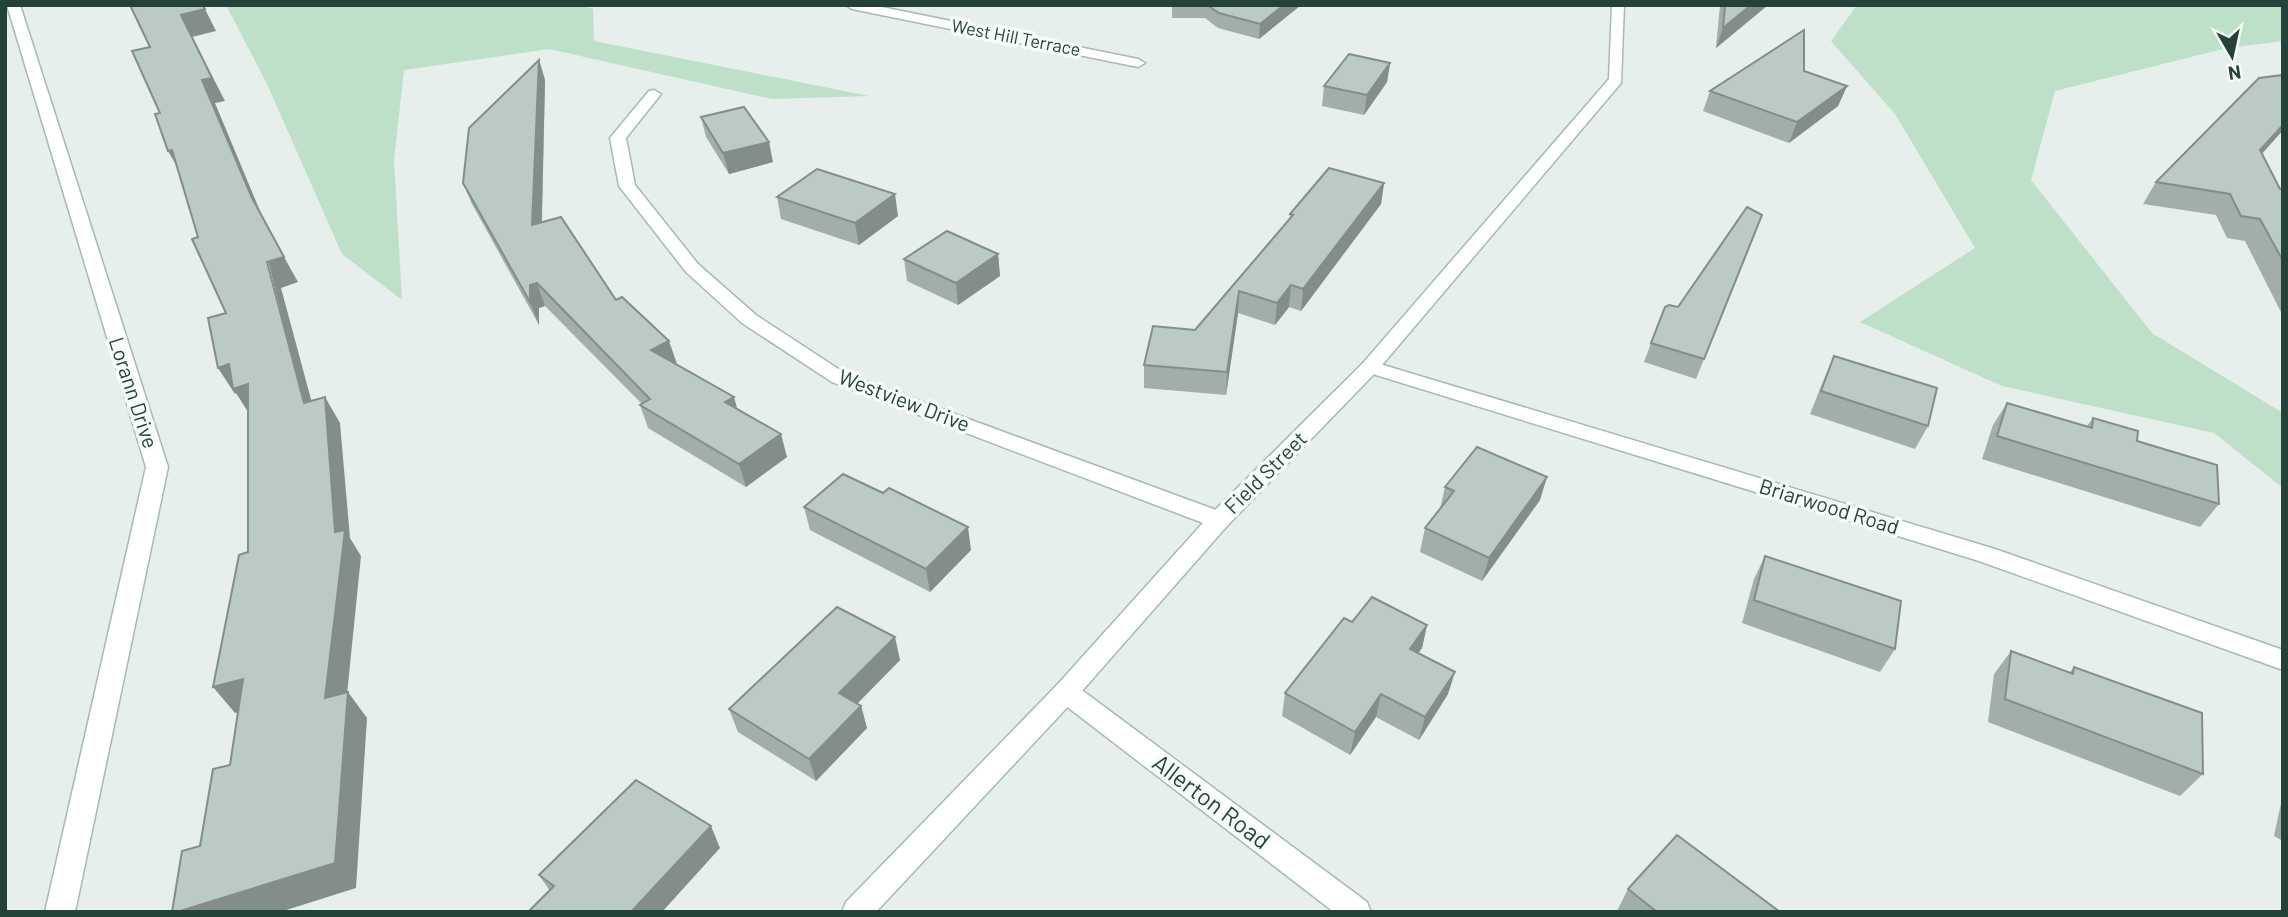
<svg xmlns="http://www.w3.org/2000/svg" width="2288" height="917" font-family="Barlow,sans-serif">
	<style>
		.green { fill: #bfe0c8 }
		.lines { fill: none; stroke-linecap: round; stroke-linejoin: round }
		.street-casing { stroke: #a8b8b2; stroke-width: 3 }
		.secondary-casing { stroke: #a4bbb3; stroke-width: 3 }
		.street { fill: #fff; fill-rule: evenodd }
		.secondary { fill: #fff; fill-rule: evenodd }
		.wall { fill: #a1aea9 }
		.shaded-wall { fill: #838d89 }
		.building { fill: #bbcac4; stroke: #838d89; stroke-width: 2 }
		.labels { text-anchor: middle; stroke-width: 7; stroke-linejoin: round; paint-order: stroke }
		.far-street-label { font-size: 18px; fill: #24423a; stroke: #f7fbf9 }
		.street-label { font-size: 21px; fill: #24423a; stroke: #f7fbf9 }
		.near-street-label { font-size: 24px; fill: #24423a; stroke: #f7fbf9 }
	</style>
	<rect width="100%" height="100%" fill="#e6efeb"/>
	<g class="green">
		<path d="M226,5H581L593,9L594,41L869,96L772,99L549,49L404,70L394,160L402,300L342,254L267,84Z"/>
		<path d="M1857,5H2283V41L2227,48L2055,91L2031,180L2152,333L2283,413V488L2214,433L2002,386L1860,322L1975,248L1895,114L1831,41Z"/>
	</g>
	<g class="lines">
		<g class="street-casing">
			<g id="street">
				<path d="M7,5H20L168,467L75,912H45L146,467Z"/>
				<path d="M846,5H872L1138,59L1145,63L1138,67L852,9Z"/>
				<path d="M654,90L661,94L626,138L635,185L698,264L756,315L846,374L1227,514L1230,520L1227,526L1219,528L1211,526L832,382L742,323L686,272L619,186L610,138L649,91Z"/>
				<path d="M1370,361L1995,549L2283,650V670L1979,561L1363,371L1360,367L1363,363Z"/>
				<path d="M1066,682L1075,685L1367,902L1371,912H1334L1057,699L1053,692L1057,685Z"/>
			</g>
		</g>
		<g class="secondary-casing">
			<path id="secondary" d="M1612,5H1624L1621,83L1377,371L1227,526L1075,699L876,912H842L846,902L1057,685L1211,514L1363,363L1609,79Z"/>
		</g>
		<use href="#street" class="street"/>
		<use href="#secondary" class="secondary"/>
	</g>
	<g class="wall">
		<path d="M1172,5H1301L1259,39L1218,28L1205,18H1172Z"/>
		<path d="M1720,5H1768L1716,48Z"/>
		<path d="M539,60L545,80L542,222L676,364L737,409L787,457L746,487L648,428L640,405L642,404L545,306L539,308V325L472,204L463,183Z"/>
		<path d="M1390,63L1387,82L1364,115L1322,106L1324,86Z"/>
		<path d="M1804,71L1847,86L1838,106L1789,143L1703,111L1710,91Z"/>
		<path d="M2283,75V130L2262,154L2280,189H2283V316L2245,241L2227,238L2216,215L2143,204L2156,182Z"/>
		<path d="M701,117L773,162L729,174L706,137Z"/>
		<path d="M1384,183L1381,204L1301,311L1289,307L1275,325L1238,313L1226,395L1144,388V365L1195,330L1290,219V214Z"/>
		<path d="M777,197L898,216L859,245L781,219Z"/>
		<path d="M1762,215L1696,379L1644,362L1651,343L1678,307Z"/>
		<path d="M998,254L1000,276L958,305L907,281L904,259Z"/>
		<path d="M1834,356L1928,426L1915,449L1810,414L1824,379Z"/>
		<path d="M2007,403L2087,426L2093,418L2137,441L2219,504L2200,527L1982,459L1993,425Z"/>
		<path d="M1445,487L1540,500L1482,581L1420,552L1425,528L1440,509Z"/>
		<path d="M804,507L971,550L930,592L810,530Z"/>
		<path d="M1765,556L1895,649L1880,672L1742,623L1754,579Z"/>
		<path d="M1352,622L1427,625L1422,648L1418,653L1448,694L1419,740L1376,717L1350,755L1282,716L1285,693Z"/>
		<path d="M2011,651L2070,672L2074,667L2203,774L2180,796L1988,722L1994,674Z"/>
		<path d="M900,660L857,704L861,706L867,728L816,781L738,732L729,709Z"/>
		<path d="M2283,794V841L2274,836Z"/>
		<path d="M720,848L550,891L539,875Z"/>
		<path d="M1628,889L1780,912H1618L1617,911Z"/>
	</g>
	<g class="shaded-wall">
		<path d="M1284,5H1301L1259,39L1260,24Z"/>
		<path d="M1751,5H1768L1716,48L1723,28Z"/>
		<path d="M205,9L216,31L192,37L225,101L215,103L265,223L298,282L281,288L319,429L304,403L252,198L202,80L181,15Z"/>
		<path d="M539,60L545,80L541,247L532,225Z"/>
		<path d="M1390,63L1387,82L1364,115L1367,95Z"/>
		<path d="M1847,86L1838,106L1789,143L1797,122Z"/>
		<path d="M2283,125V130L2246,171L2260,150Z"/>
		<path d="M769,142L773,162L729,174L723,153Z"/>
		<path d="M172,150L182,175L168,151Z"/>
		<path d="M1384,183L1381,204L1301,311L1303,289Z"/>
		<path d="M895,194L898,216L859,245L855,223Z"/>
		<path d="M998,254L1000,276L958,305L956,283Z"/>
		<path d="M537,283L545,306L539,308V325L530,302V285Z"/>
		<path d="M1291,285L1289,307L1275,325L1277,303Z"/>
		<path d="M1239,291L1238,313L1226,395L1227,372Z"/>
		<path d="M669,341L677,364L651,350Z"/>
		<path d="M229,364L248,384L250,415L236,393L235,394L218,368Z"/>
		<path d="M325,397L340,423L350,538L361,556L344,724L325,698L335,532Z"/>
		<path d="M734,397L740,419L725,402Z"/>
		<path d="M781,434L787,457L746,487L739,464Z"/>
		<path d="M1547,477L1540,500L1482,581L1489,558Z"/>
		<path d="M968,527L971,550L930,592L926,569Z"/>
		<path d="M1427,625L1422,648L1405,672L1410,649Z"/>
		<path d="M895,637L900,660L845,716L839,693Z"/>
		<path d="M1455,672L1448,694L1419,740L1425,717Z"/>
		<path d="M243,679L264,705L235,713L213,687Z"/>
		<path d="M348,692L367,718L356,888L280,912H177Z"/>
		<path d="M1381,694L1376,717L1350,755L1355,732Z"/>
		<path d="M861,706L867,728L816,781L809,759Z"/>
		<path d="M711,826L720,848L662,912H631Z"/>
	</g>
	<g class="building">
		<path d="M130,5H202L205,9L181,15L212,78L202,80L252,198L284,257L267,262L304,403L325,397L335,532L345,530L325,698L348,692L335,863L177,912H172L182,851L200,846L213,769L230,765L243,679L213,687L239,555L248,552V384L233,389L229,364L218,368L208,318L226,313L192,239L198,237L172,150L168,151L155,114L160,113L132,51L150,47Z"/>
		<path d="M1207,5H1284L1260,24L1219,13Z"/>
		<path d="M1725,5H1751L1723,28Z"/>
		<path d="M1804,30V71L1847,86L1797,122L1710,91Z"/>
		<path d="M1349,54L1390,63L1367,95L1324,86Z"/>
		<path d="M539,60L532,225L561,217L616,300L622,297L669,341L651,350L734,397L725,402L781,434L739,464L640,405L650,399L537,283L530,285V302L463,183L469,128Z"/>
		<path d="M2283,75V125L2260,150L2280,189H2283V261L2260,219L2241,216L2230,194L2156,182L2259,78Z"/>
		<path d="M744,107L769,142L723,153L701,117Z"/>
		<path d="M1329,168L1384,183L1303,289L1291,285L1277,303L1239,291L1227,372L1144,365L1153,326L1195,330L1293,215L1290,214Z"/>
		<path d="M817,169L895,194L855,223L777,197Z"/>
		<path d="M1747,207L1762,215L1704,359L1651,343L1665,307L1669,305L1678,307Z"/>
		<path d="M947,231L998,254L956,283L904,259Z"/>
		<path d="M1834,356L1937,388L1928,426L1821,391Z"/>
		<path d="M2007,403L2092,428L2093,418L2138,431L2137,441L2217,465L2219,504L1997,436Z"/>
		<path d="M1477,447L1547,477L1489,558L1425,528L1454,491L1445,487Z"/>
		<path d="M843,474L883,493L889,488L968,527L926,569L804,507Z"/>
		<path d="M1765,556L1901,601L1895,649L1754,600Z"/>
		<path d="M1372,597L1427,625L1410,649L1455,672L1425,717L1381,694L1355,732L1285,693L1344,618L1352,622Z"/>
		<path d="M837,607L895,637L839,693L861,706L809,759L729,709Z"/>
		<path d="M2011,651L2073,674L2074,667L2202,713L2203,774L2005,699Z"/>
		<path d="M636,780L711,826L631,912H528L554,886L539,875Z"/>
		<path d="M1677,835L1780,912H1657L1628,889Z"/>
	</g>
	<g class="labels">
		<g class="far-street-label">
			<text transform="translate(1016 38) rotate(11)" y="6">West Hill Terrace</text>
		</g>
		<g class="street-label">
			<text transform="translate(133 393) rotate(72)" y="7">Lorann Drive</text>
			<text transform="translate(904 401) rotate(21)" y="7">Westview Drive</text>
			<text transform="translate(1266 473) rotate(-45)" y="7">Field Street</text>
			<text transform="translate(1829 507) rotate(17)" y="7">Briarwood Road</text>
		</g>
		<g class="near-street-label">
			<text transform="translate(1211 802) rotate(37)" y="8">Allerton Road</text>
		</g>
	</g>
	<rect width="2288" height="917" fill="none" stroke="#24423a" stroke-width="14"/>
	<g transform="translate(2232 56) rotate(171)" stroke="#f7fbf9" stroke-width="5" paint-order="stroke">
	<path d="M0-5L12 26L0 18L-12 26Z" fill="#24423a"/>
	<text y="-10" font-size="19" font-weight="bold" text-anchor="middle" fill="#24423a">N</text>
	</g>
</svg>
